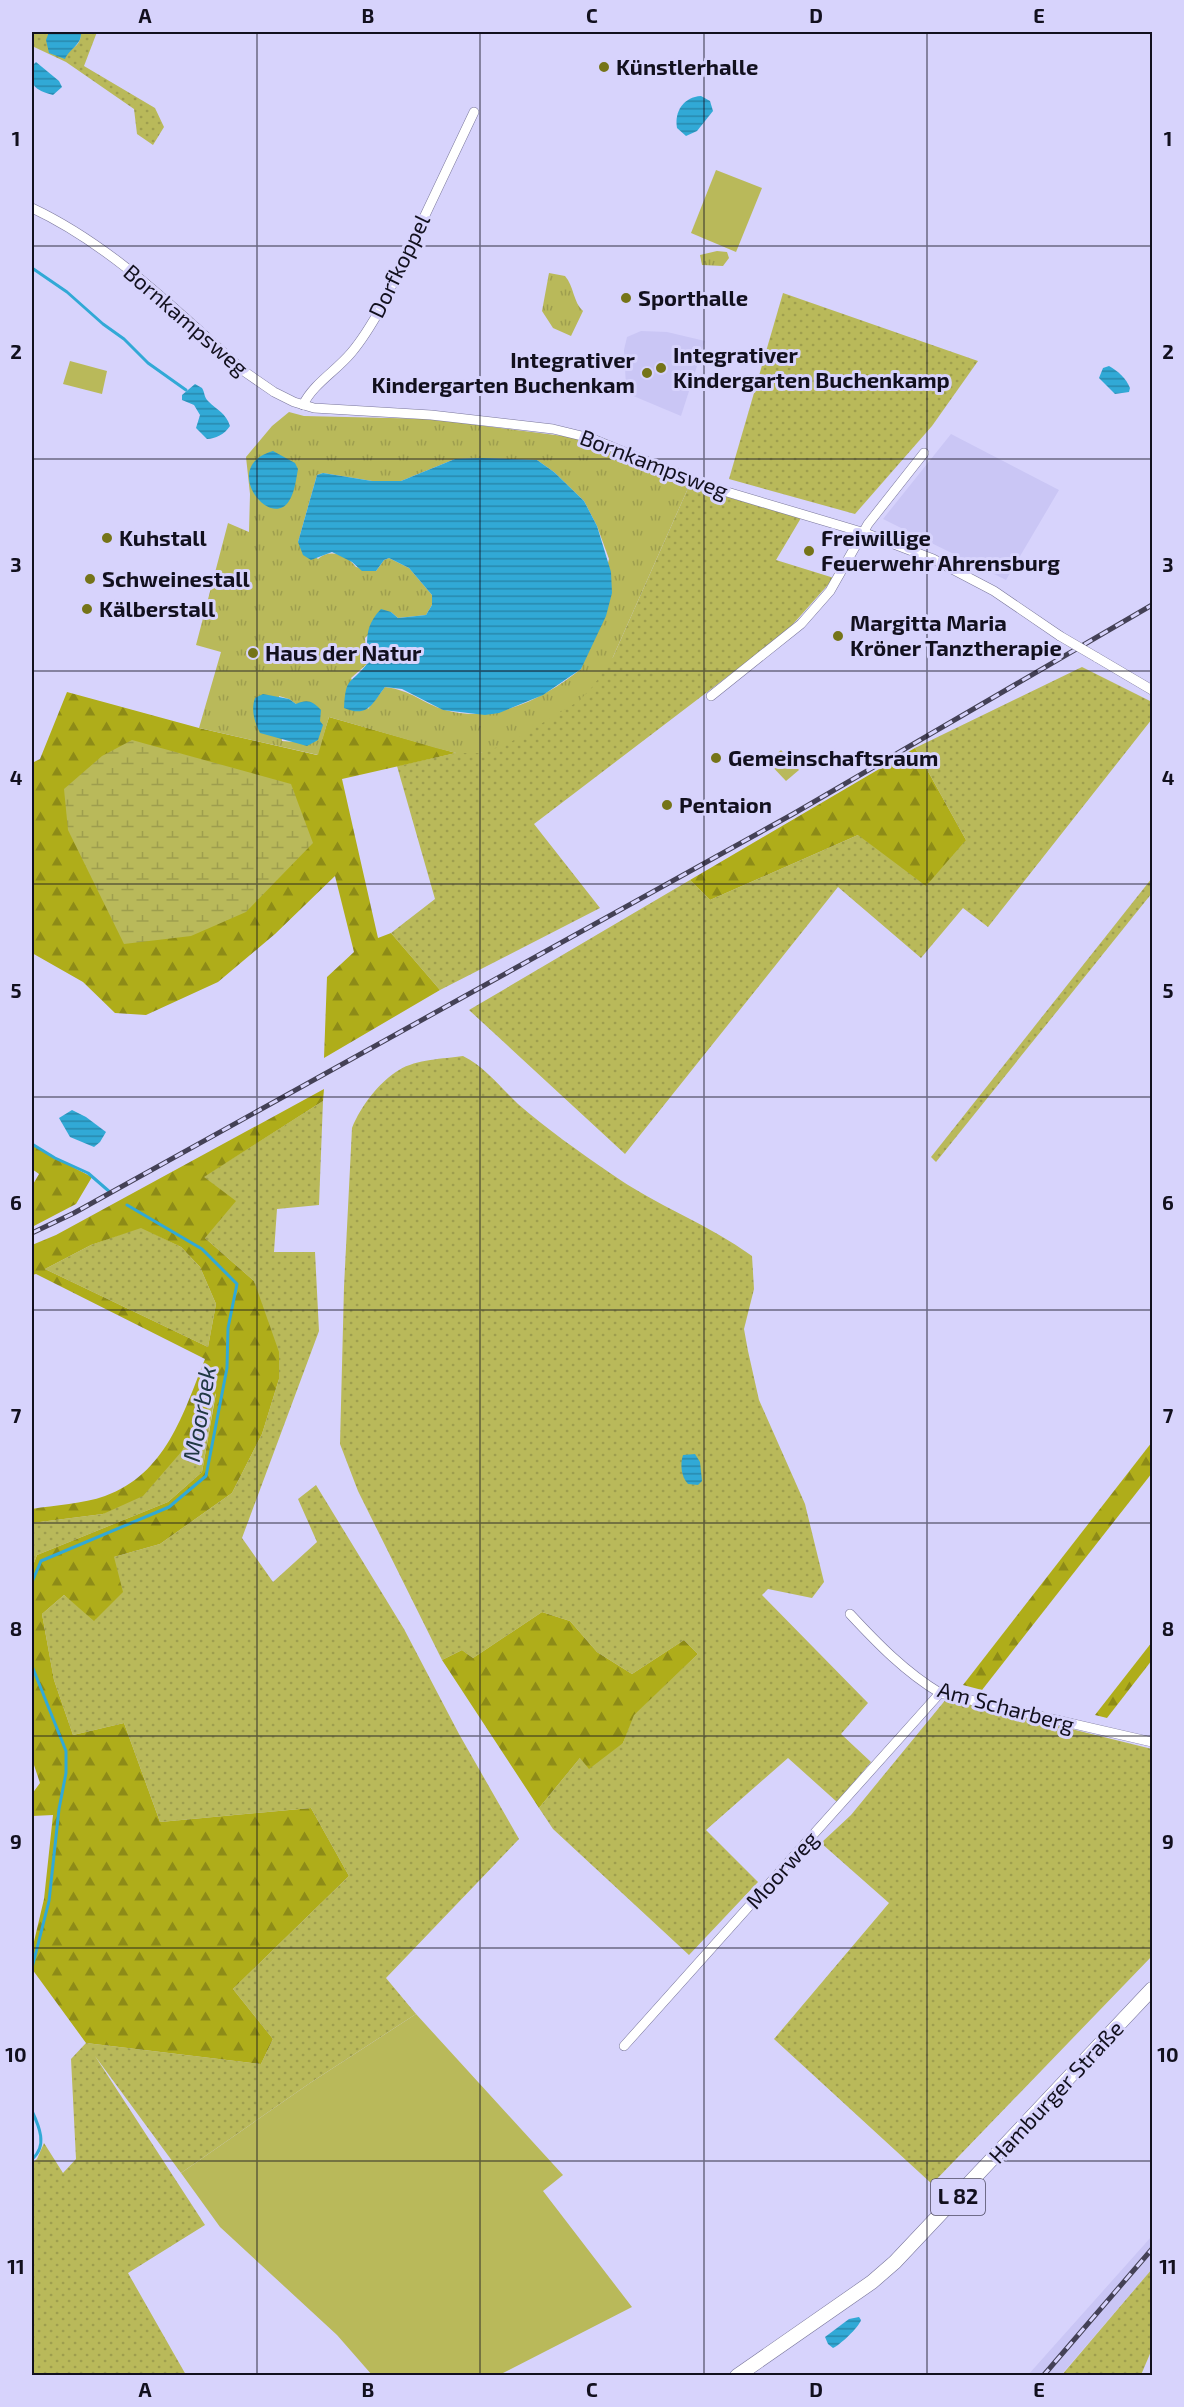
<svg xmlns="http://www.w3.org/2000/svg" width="1184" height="2407" font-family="'Exo 2',sans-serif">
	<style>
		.built { fill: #cac6f5 }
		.grass { fill: url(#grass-dots) }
		.forest { fill: url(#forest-firs); fill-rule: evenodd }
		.wetland { fill: url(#wetland-marsh) }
		.park { fill: url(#park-tufts); fill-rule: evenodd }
		.garden { fill: #b9b95a }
		.water { fill: url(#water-rules) }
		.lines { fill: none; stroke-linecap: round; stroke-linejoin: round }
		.stream { stroke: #31a9d6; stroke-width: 3 }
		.minor-casing { stroke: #79769b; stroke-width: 10 }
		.primary-casing { stroke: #79769b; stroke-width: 15 }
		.minor { stroke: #fff; stroke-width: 9 }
		.primary { stroke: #fff; stroke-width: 14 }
		.rail-casing { stroke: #444156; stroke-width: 5 }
		.rail { stroke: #d7d3fc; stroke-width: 3; stroke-dasharray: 9; stroke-linecap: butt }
		.minor-bridge-casing { stroke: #79769b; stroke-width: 10; stroke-linecap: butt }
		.minor-bridge { stroke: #fff; stroke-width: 9 }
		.grid { fill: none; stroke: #12101e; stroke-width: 1.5; stroke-opacity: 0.55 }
		.poi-dot { fill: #757418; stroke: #d7d3fc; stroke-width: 2 }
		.labels { text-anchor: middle; stroke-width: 6; stroke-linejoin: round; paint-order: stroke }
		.shield { fill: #d7d3fc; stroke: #4d4a61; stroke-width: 1.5 }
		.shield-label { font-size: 21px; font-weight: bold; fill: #12101e }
		.poi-label { font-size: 22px; font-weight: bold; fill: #12101e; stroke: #d7d3fc; text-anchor: start }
		.street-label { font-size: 22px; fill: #12101e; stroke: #d7d3fc }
		.water-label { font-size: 24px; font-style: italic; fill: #203843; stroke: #d7d3fc }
		.neatline { fill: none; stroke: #12101e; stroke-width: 2 }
		.grid-label { font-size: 20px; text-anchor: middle; font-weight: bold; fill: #12101e }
	</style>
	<defs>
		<pattern id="grass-dots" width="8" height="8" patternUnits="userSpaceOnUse" patternTransform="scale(1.5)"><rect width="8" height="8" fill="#b9b95a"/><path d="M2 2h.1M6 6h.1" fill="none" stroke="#9e9e4e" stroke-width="1.8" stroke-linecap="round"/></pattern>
		<pattern id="forest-firs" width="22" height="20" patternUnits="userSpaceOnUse" patternTransform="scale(1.5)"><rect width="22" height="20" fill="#afad1a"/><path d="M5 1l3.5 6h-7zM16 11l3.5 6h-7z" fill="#8d8b17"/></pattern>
		<pattern id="wetland-marsh" width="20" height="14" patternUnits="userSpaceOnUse" patternTransform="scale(1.5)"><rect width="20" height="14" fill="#b9b95a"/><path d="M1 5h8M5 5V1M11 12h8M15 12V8" fill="none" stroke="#9e9e4e"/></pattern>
		<pattern id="park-tufts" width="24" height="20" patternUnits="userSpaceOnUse" patternTransform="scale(1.5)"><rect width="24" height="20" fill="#b9b95a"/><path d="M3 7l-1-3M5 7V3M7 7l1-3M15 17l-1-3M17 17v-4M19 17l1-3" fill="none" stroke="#9e9e4e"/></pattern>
		<pattern id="water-rules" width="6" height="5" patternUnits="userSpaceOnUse" patternTransform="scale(1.5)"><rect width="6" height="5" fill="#31a9d6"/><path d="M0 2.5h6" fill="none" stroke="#2888ad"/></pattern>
	</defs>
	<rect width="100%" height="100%" fill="#d7d3fc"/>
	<g class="built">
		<path d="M641,331L667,332L705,341L681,416L631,395L626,386L624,350L627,337Z"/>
		<path d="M951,434L1059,490L1006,580L883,519Z"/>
		<path d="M1152,2236V2269L1061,2375H1028Z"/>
	</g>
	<g class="grass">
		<path d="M32,32H49L69,51C77,46 81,42 81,32H97L84,66L155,108L164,127L153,145L137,134L134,109L66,62L32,46Z"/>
		<path d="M783,293L978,361L932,426L855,514L729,479Z"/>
		<path d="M689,486L801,518L776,560L834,578L786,632L534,824L600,908L440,990L391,933L435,899L397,766L456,753H481L613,657Z"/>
		<path d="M1082,667L1152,702V719L988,927L963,908L921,958L838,887L625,1154L469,1010L690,880L710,900L858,835L966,840L915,748Z"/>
		<path d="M1152,878V893L936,1162L931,1157Z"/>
		<path d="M463,1056C485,1067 500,1087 518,1104C547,1129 578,1151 610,1173C655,1205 708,1224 752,1256L754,1289L744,1329L748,1351L759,1400L805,1504L824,1582L812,1598L768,1589L762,1595L868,1703L841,1734L871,1762L837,1802L788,1758L706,1830L758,1882L689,1955L553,1829L539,1808L580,1758L623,1743L633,1715L698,1654L684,1640L632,1674L597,1652L570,1621L542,1612L473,1658L462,1650L442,1660L358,1491L340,1444L344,1287L352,1128C361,1106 378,1083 399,1070C417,1059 443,1059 463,1056Z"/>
		<path d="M323,1101L319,1205L277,1209L274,1252H315L319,1331L242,1538L273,1582L317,1542L298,1499L316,1485L404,1629L459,1734L519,1839L386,1978L416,2014L310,2083L181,2173L95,2056L205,2225L128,2273L186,2375H32V2163L37,2159L44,2143L63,2173L76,2159L71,2059L86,2043L261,2064L273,2039L233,1989L349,1876L311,1808L160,1822L124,1723L73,1735L54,1680L42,1614L64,1595L95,1620L114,1557L160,1544L232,1493L262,1434L279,1379L254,1281L205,1238L203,1177Z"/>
		<path d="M141,1227L181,1247L200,1267L216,1304L208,1347L45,1269L91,1245Z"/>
		<path d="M216,1390L202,1472L168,1502L37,1555L32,1568V1523L103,1514L182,1451Z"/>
		<path d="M947,1698L1152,1749V1956L932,2184L774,2039L889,1903L821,1843L851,1815Z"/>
		<path d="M1152,2269V2349L1141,2375L1061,2376Z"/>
	</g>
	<g class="forest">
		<path d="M67,692L199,728L317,755L329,717L456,753L342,779L378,938L391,933L440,990L324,1058L327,977L354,952L335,876L275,934L218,982L146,1015L115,1013L83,982L32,953V763L40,759Z"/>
		<path d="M915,748L966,840L926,886L858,835L710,900L690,880Z"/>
		<path d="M324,1089L323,1101L204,1177L236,1201L205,1238L254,1281L279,1352V1379L262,1434L232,1493L160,1544L114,1557L123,1592L94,1621L64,1595L42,1614L54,1680L73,1735L124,1723L160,1822L311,1808L349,1876L233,1989L273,2039L261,2064L86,2043L32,1969V1950L44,1899L53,1815L32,1816V1794L40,1783L32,1759V1568L37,1555L168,1502L202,1472L216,1393L182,1451L143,1496L103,1514L32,1523V1509C55,1505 83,1504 105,1496C166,1474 183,1414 205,1359L36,1274L32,1275V1245L56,1235ZM141,1228L181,1247L200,1267L216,1304L208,1347L45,1269L91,1245Z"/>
		<path d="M32,1144L55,1158L92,1177L76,1204L32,1227V1186L39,1174L32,1169Z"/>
		<path d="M1152,1442V1473L982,1690L963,1685Z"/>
		<path d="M542,1612L570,1621L597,1652L632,1674L684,1640L698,1654L634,1715L623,1743L589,1769L580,1758L539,1808L442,1660L462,1650L473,1658Z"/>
		<path d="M1152,1642V1660L1107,1718L1095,1715Z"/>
	</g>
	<path class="wetland" d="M132,740L291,784L313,843L246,912L191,936L124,944L68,830L64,789L102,756Z"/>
	<g class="park">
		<path d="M717,251L727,252L729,258L723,266L702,265L700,255Z"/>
		<path d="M549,273L565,276C574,286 573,302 583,311L571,336L553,328L542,311Z"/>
		<path d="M289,412L304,416L431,419L571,437L605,447L689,486L613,657L594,685L579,701L509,743L481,753H456L436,748L329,717L318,755L199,728L221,652L196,645L228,523L249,532L250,494L246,457L272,426ZM482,458L537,460L554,472L584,501L597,526L609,559L581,669C543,699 495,724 445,710C422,703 411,690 385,687L368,709L351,678L367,664L365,638L391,612L398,618L426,615L432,605V595L409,568L389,558L384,560L376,571L356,567C347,555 330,548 318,559L298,542L317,475L323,473L372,481H401L455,459ZM279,696L289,699L296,704L294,742L282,741Z"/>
	</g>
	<g class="garden">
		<path d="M716,170L762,188L736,252L691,233Z"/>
		<path d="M70,361L107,371L102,394L63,384Z"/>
		<path d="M781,750L799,770L786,781L768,762Z"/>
		<path d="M416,2014L563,2175L543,2191L632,2307L499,2375H372L337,2335L220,2227L181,2173L310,2083Z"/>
	</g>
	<g class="water">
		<path d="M49,32H81C82,45 70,48 65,59L49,53L46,40Z"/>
		<path d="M36,62L59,81L62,87L53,95C33,89 31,87 32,66Z"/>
		<path d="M701,96L710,101L713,111L697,131L686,136L677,128C674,111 684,97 701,96Z"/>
		<path d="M1109,366C1118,371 1126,378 1130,388L1129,392L1115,394L1099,378L1103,368Z"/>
		<path d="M195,384L202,388C205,393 204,397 208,401C217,410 226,413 230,426C225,434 215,439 207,439L196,428L200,415L194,405L182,400V395Z"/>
		<path d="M273,451L295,463L298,469C296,479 295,492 289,501C270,531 219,466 273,451Z"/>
		<path d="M482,458L537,460L554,472L584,501L597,526L611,572L612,593L606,616L581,669L543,695L499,713L485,715L443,710L402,689L385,687C372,704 368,718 344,708C346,676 349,686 367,664C368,640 363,628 381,609L391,612L398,618L426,615L432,605V595L409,568L389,558L384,560L376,571H362L352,562L332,552L311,560L303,555L298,542L317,475L323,473L372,481H401L455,459Z"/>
		<path d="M263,694L289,699L296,704C307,699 313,701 321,710L320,721L323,725L318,740L307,746L260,733C254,721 251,710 255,698Z"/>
		<path d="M72,1110L86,1117L106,1132L100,1142L94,1147L70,1137L59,1118Z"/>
		<path d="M695,1454L700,1462L702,1481L698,1485L688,1484C681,1477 680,1464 683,1455Z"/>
		<path d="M859,2317L861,2320C859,2327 840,2345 833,2348L828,2344L825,2337L849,2319Z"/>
	</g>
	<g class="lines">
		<g class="stream">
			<path d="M32,268L67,292L103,324L124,339L148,363L186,390"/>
			<path d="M32,1144L55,1158L88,1173L111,1193"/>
			<path d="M32,1582L41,1561L169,1507L206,1476L227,1368L228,1328L237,1284L202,1249L127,1205"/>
			<path d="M32,1666L66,1751V1773L59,1809L49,1901L32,1968"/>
			<path d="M32,2111C39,2126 48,2146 32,2159"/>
		</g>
		<g class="minor-casing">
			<g id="minor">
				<path d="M32,208C113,246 179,313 245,372L274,392L294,402L314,408L431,415L553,429L590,438L707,486L865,533L933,559L994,591L1060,636"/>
				<path d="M303,405C313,384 336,371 351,353C363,339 373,322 382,306L474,112"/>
				<path d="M1096,657L1152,690"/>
				<path d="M711,696L801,624L830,591L868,524L924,453"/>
				<path d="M850,1614C877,1643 905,1672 940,1693L1152,1742"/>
				<path d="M624,2046L940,1693"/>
			</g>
		</g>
		<g class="primary-casing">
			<path id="primary" d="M737,2376L872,2282L895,2262L1152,1989"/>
		</g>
		<use href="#minor" class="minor"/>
		<use href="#primary" class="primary"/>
		<g class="rail-casing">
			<g id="rail">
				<path d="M32,1233L74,1213L793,814L1152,605"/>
				<path d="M1043,2376L1152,2249"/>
			</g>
		</g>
		<use href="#rail" class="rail"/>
		<g class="minor-bridge-casing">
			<path id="minor-bridge" d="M1060,636L1096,657"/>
		</g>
		<use href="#minor-bridge" class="minor-bridge"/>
	</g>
	<path class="grid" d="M257,32V2376M480,32V2376M704,32V2376M927,32V2376M32,246H1152M32,459H1152M32,671H1152M32,884H1152M32,1097H1152M32,1310H1152M32,1523H1152M32,1736H1152M32,1948H1152M32,2161H1152"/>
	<g class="poi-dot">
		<circle cx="604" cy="67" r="6"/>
		<circle cx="626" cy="298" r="6"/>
		<circle cx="661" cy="368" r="6"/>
		<circle cx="647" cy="373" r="6"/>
		<circle cx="107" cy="538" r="6"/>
		<circle cx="809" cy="551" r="6"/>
		<circle cx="90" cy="579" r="6"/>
		<circle cx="87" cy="609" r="6"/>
		<circle cx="838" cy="636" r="6"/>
		<circle cx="253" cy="653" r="6"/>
		<circle cx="716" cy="758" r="6"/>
		<circle cx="667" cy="805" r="6"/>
	</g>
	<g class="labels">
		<rect class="shield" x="931" y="2179" width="54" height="36" rx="4.5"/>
		<g class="shield-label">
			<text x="958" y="2204">L 82</text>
		</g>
		<g class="poi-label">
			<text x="616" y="75">Künstlerhalle</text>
			<text x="638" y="306">Sporthalle</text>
			<text x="673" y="363">Integrativer<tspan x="673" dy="25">Kindergarten Buchenkamp</tspan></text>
			<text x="635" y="368" text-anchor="end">Integrativer<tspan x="635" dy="25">Kindergarten Buchenkam</tspan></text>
			<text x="119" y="546">Kuhstall</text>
			<text x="821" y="546">Freiwillige<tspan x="821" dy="25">Feuerwehr Ahrensburg</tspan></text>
			<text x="102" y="587">Schweinestall</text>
			<text x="99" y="617">Kälberstall</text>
			<text x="850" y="631">Margitta Maria<tspan x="850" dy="25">Kröner Tanztherapie</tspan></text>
			<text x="265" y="661">Haus der Natur</text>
			<text x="728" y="766">Gemeinschaftsraum</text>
			<text x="679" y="813">Pentaion</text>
		</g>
		<g class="street-label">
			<text transform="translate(399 266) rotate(-64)" y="8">Dorfkoppel</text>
			<text transform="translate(186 320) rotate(41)" y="8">Bornkampsweg</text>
			<text transform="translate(654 464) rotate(21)" y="8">Bornkampsweg</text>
			<text transform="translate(1006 1707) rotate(15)" y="8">Am Scharberg</text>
			<text transform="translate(782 1870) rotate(-48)" y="8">Moorweg</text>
			<text transform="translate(1056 2092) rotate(-47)" y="8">Hamburger Straße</text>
		</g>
		<g class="water-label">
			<text transform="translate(200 1414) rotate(-80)" y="8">Moorbek</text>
		</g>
	</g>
	<rect width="1184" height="2407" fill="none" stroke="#d7d3fc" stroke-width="66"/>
	<rect x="33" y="33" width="1118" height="2341" class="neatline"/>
	<g class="grid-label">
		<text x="145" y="23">A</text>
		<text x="368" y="23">B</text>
		<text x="592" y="23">C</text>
		<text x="816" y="23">D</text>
		<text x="1039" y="23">E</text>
		<text x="16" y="146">1</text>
		<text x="1168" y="146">1</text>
		<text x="16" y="359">2</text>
		<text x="1168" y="359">2</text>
		<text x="16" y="572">3</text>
		<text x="1168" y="572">3</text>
		<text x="16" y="785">4</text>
		<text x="1168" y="785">4</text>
		<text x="16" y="998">5</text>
		<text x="1168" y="998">5</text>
		<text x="16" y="1210">6</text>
		<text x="1168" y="1210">6</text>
		<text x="16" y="1423">7</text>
		<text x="1168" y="1423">7</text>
		<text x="16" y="1636">8</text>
		<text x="1168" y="1636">8</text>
		<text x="16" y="1849">9</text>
		<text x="1168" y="1849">9</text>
		<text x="16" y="2062">10</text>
		<text x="1168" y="2062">10</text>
		<text x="16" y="2274">11</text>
		<text x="1168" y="2274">11</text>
		<text x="145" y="2397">A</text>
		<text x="368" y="2397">B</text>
		<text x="592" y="2397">C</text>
		<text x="816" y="2397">D</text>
		<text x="1039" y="2397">E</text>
	</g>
</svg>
